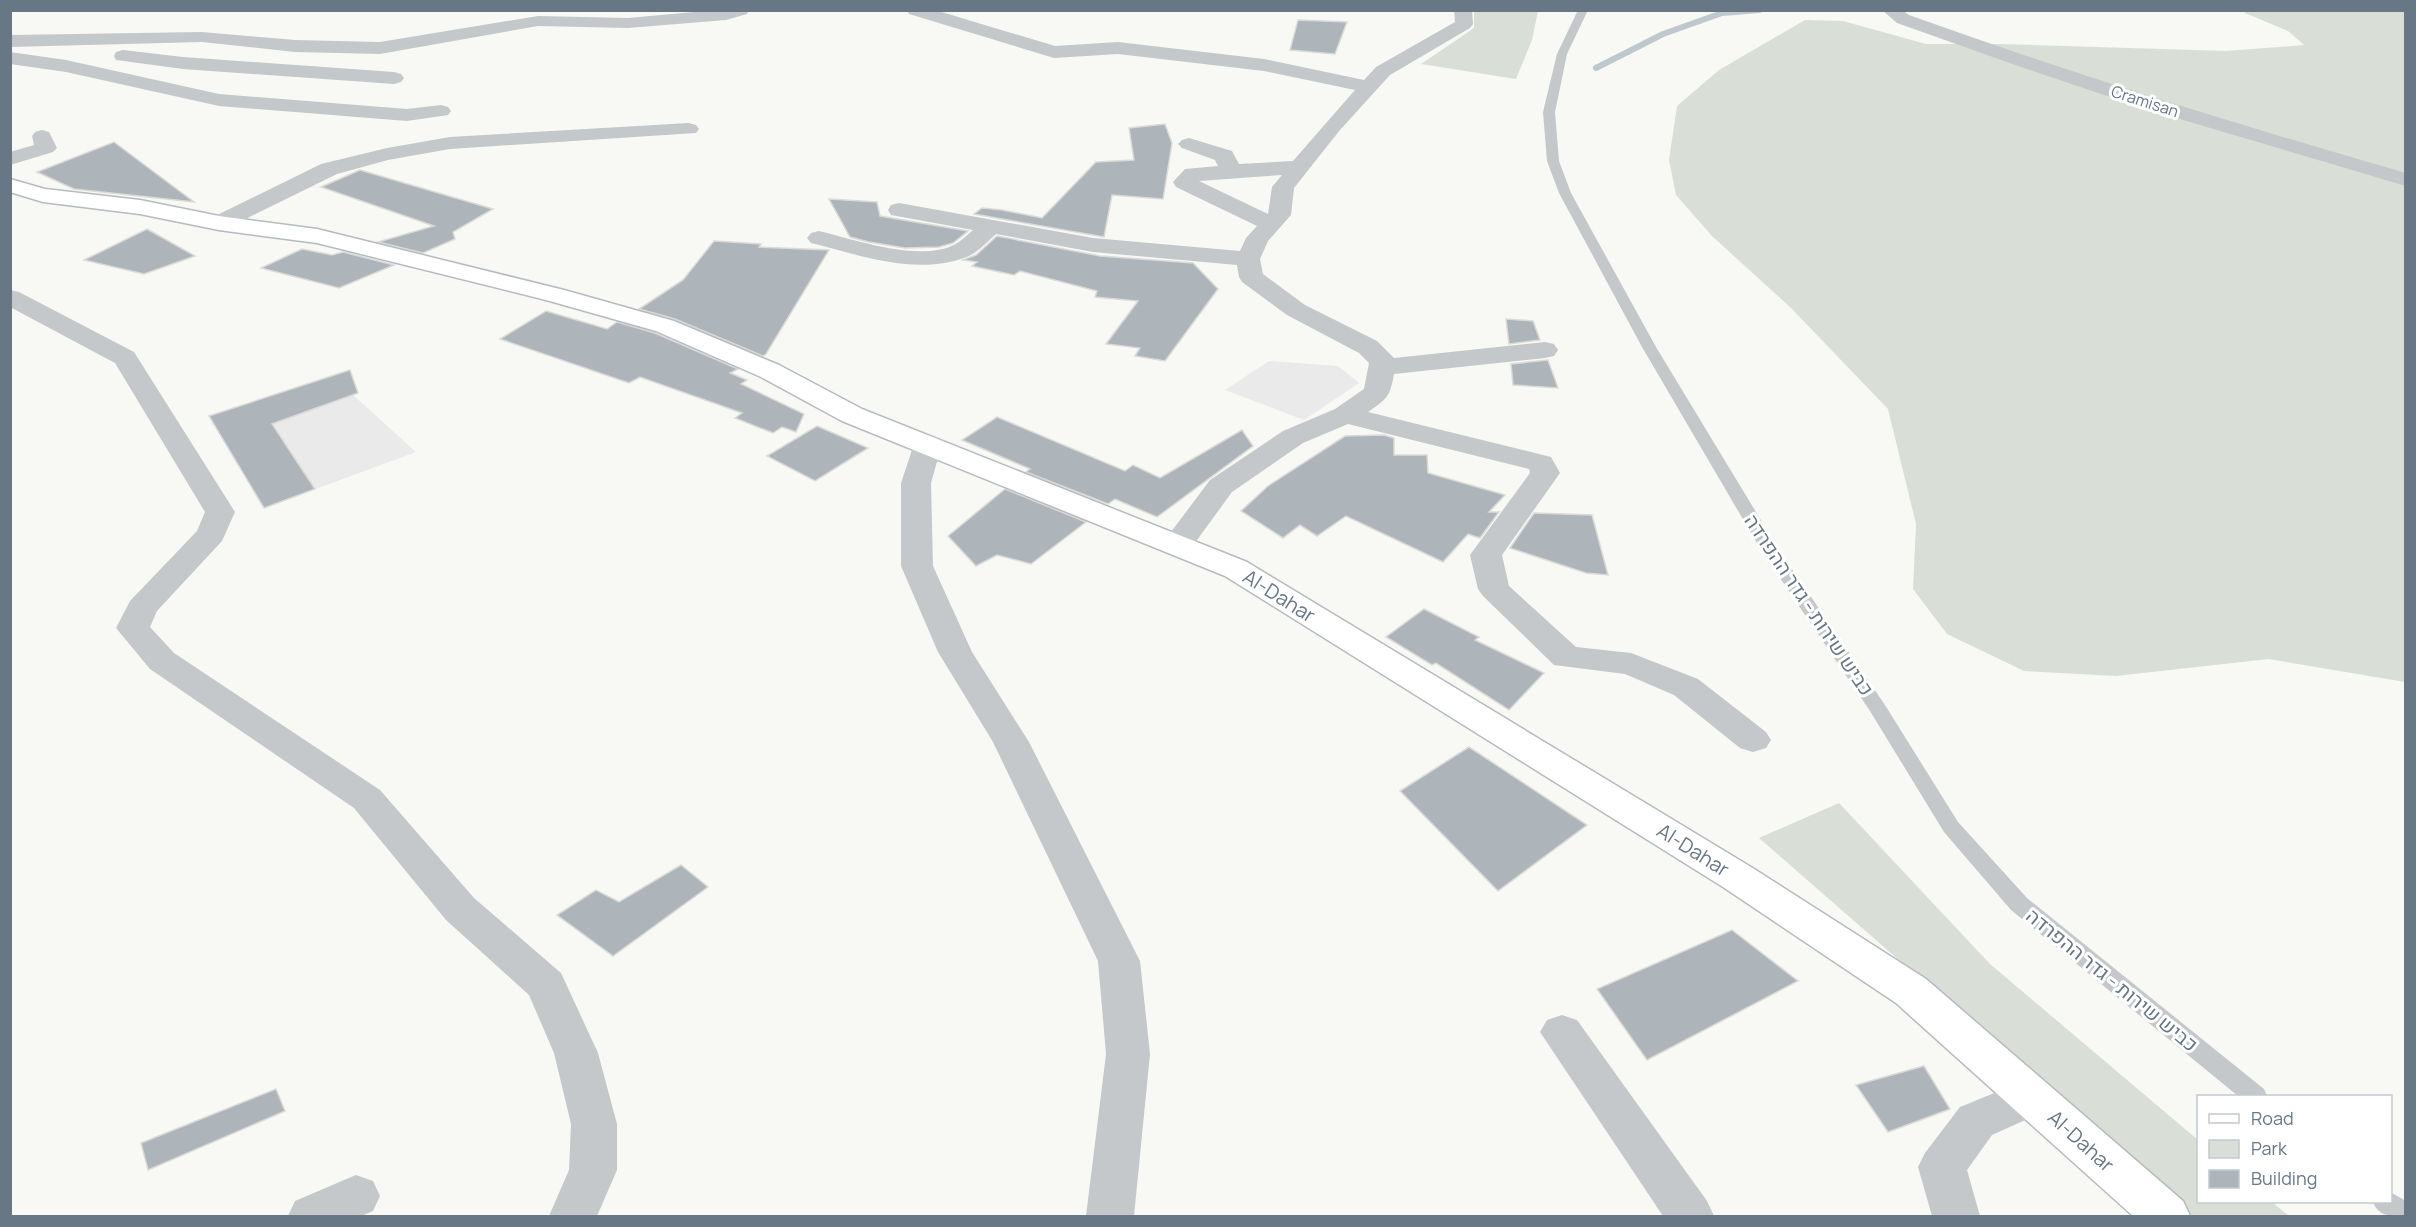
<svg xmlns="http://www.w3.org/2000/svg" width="2416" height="1227" font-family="Manrope,Heebo,sans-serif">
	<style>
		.built { fill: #e9eae9 }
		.green { fill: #d9dfd6 }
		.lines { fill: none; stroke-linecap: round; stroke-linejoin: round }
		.stream { stroke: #bec8cd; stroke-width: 6 }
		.building { fill: #adb4ba; stroke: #dadad8; stroke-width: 1.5 }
		.secondary-casing { stroke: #b6bbc0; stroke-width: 3 }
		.lane { fill: #c4c8cb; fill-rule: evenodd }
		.street { fill: #c4c8cb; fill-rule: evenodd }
		.secondary { fill: #fff; fill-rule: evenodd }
		.labels { text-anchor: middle; stroke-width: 6; stroke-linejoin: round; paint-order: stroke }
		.far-street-label { font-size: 16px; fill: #677786; stroke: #fff }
		.street-label { font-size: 20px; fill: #677786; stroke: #fff }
	</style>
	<rect width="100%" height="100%" fill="#f8f8f5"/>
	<g class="built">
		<path d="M1269,361L1338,366L1359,383L1304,420L1225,390Z"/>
		<path d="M332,376L416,452L264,508L209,416Z"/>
	</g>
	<g class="green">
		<path d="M1474,11H1538L1532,40L1516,79L1421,64L1474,28Z"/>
		<path d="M2246,11H2405V682L2269,659L2116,676L2024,671L1947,634L1913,589L1916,524L1888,409L1790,307L1712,236L1676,195L1669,160L1677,106L1719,70L1805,20L1843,21L1926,44H2000L2226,51L2304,45L2288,31L2245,13Z"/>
		<path d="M1839,803L1990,964L2198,1140V1202H2272L2289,1216H2192L1759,838Z"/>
	</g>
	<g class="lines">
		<path class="stream" d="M1596,68L1663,34L1722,13L1759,10"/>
	</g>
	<g class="building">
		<path d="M1298,20L1347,22L1335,54L1290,50Z"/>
		<path d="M1165,124L1172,143L1163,199L1112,195L1104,237L974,214L982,208L1002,210L1042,218L1096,162L1134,160L1129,128Z"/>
		<path d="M114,142L194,202L74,189L37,172Z"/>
		<path d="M360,170L493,209L453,232L455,239L423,253L378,242L434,226L321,187Z"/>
		<path d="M829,199L877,202L880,216L968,231L953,243L939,247L905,248L869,242L850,237Z"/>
		<path d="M147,229L195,256L144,274L84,260Z"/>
		<path d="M997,236L1100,256L1193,263L1218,289L1165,361L1135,356L1140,348L1106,344L1138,301L1095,297L1097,291L1020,271L1014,275L972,266L977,262L963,260L976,255Z"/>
		<path d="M714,241L761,244L759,247L829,250L766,354L763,356L675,319L639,309L683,280Z"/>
		<path d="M302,249L332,255L343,252L394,265L339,288L261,268Z"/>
		<path d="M546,311L607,329L617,322L655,333L738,369L730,373L747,380L741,384L804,414L796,432L782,427L773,433L735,418L742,413L640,377L629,383L500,339Z"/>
		<path d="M1506,319L1533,321L1540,340L1509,344Z"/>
		<path d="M1548,360L1558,388L1513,385L1511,364Z"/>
		<path d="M350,370L358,393L272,424L315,489L264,508L209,416Z"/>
		<path d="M997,417L1125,471L1133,465L1160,478L1242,430L1253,446L1157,517L1115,499L1108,504L1026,472L1030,469L962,440Z"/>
		<path d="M817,426L868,448L815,481L767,456Z"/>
		<path d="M1384,435L1394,438V455H1427L1428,473L1505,495L1489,512H1499L1480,538L1468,534L1443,562L1346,516L1317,536L1300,525L1283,538L1241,511L1268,486L1345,436Z"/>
		<path d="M1005,489L1086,522L1031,564L997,555L976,566L948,536Z"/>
		<path d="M1534,513L1592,515L1608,575L1586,573L1510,548Z"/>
		<path d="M1424,609L1479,637L1475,640L1544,673L1509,710L1436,663L1432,665L1386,637Z"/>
		<path d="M1469,747L1587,825L1498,891L1400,791Z"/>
		<path d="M681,865L708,887L613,956L557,915L596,890L619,902Z"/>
		<path d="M1732,930L1798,981L1647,1060L1597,989Z"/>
		<path d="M1924,1066L1950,1109L1888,1132L1856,1085Z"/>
		<path d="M276,1089L285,1111L148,1170L141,1143Z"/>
	</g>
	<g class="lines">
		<g class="secondary-casing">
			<path id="secondary" d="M10,179L45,189L140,200L219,216L317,229L564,290L674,321L779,365L862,409L1247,562L1751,867L1926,979L2183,1201L2190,1216H2133L1896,1003L1723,887L1225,576L842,421L761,377L656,331L546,300L317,243L219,230L140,214L43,202L10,192Z"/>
		</g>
		<g class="lane">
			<path d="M1578,10H1588L1567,54L1555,112L1559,161L1571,193L1656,347L1779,550L1885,705L1958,822L2027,898L2264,1089L2267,1096H2238L2011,910L1944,832L1870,711L1761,550L1642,347L1559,193L1547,161L1543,112L1557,54Z"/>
			<path d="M2390,1192L2406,1201V1216C2390,1216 2379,1217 2373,1202H2390Z"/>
		</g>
		<g class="street">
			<path d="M716,10H749L747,14L726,20L628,28L538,26L380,54L295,52L202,42L10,47V35L202,32L295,40L380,42L538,16L628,18Z"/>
			<path d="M907,10H935L1055,46L1118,42L1264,59L1364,80L1376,67L1455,22L1454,10H1472L1473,24L1470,28L1390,75L1340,130L1294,188L1291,215L1268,241L1260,259L1263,274L1305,305L1377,341L1394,358L1545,342L1554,344L1558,350L1554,356L1545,358L1394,374C1390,397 1387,399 1368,412L1551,457L1560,473L1502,555L1509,586L1576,647L1631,653L1698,679L1766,732L1771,740L1766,748L1753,752L1740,748L1674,695L1625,674L1554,665L1483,596L1478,589L1470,555L1530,473L1529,469L1348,424L1303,443L1232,492L1189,551L1178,553L1167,551L1162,544L1210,480L1283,431L1335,409L1364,389L1369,363L1359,353L1287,315L1242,282L1239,277L1237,265L1093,252L996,234C988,241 980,250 971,255C921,278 860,255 811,243L807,238L811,233L819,231C856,240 918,262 954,245C961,241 967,235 973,230L891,215L888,210L891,205L899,203L1093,238L1240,251L1246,238L1257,226L1176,187L1173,182L1185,169L1218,166L1215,160L1182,148L1178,144L1182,140L1189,138L1232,151L1239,164L1293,161L1355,90L1264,71L1118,54L1054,58L909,14ZM1282,175L1272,187L1268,214L1199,181Z"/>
			<path d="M1882,10H1902L1909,15C2073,74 2239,125 2406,173V186L2146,109L2021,67L1897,23Z"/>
			<path d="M123,50L183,57L394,72L401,74L404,78L401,82L394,84L183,69L116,60L114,56L116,52Z"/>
			<path d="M10,52L66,60L219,94L407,109L441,105L448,107L451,111L448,115L407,121L219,106L66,72L10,64Z"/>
			<path d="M689,123L696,125L699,129L696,133L450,149L388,160L337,174L227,228L219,230L211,228L207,223L211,218L321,164L387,148L450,137Z"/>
			<path d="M42,130L49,132L57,148L53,152L10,165V152L34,145L32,136L35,132Z"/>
			<path d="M10,290L19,292L134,352L235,512L222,541L157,611L150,627L174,653L380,790L474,898L561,973L598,1053L617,1124V1170L597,1216H549L569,1170L571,1124L554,1053L529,995L446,920L354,808L150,669L116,628L130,601L197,531L205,512L115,363L10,307Z"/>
			<path d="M928,435L938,438L942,444L931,483L933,566L972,652L1029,742L1140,961L1150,1054L1134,1216H1086L1106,1054L1098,961L993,742L938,652L901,566V483L914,444L918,438Z"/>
			<path d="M1562,1015L1577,1020L1707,1201L1714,1216H1663L1540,1032L1547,1020Z"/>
			<path d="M2031,1078L2047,1084L2054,1097L2047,1110L1992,1135L1967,1170L1980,1216H1932L1918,1167L1925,1153L1960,1107Z"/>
			<path d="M356,1175L373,1181L380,1196L373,1211L361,1216H288L295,1201Z"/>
		</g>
		<use href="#secondary" class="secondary"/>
	</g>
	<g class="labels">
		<g class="far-street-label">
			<text transform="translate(2145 101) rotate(18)" y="6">Cramisan</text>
		</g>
		<g class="street-label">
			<text transform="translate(1279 596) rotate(32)" y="7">Al-Dahar</text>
			<text transform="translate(1809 605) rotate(56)" y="7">כביש שירות - גדר ההפרדה</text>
			<text transform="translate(1693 850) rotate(32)" y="7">Al-Dahar</text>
			<text transform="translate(2112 980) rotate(39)" y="7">כביש שירות - גדר ההפרדה</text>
			<text transform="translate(2081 1141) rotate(42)" y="7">Al-Dahar</text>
		</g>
	</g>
	<rect width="2416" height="1227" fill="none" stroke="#677786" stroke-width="24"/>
	<rect x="2197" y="1095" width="195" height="108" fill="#ffffff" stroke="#c2c9cf" stroke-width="1.5"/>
	<rect x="2209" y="1114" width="30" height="9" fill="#ffffff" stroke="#c2c9cf" stroke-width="1.5"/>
	<text x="2251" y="1125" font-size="18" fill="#677786">Road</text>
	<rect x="2209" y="1140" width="30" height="18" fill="#d9dfd6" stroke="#c2c9cf" stroke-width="1.5"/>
	<text x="2251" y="1155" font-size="18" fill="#677786">Park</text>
	<rect x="2209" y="1170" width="30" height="18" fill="#adb4ba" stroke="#c2c9cf" stroke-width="1.5"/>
	<text x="2251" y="1185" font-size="18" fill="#677786">Building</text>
</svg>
